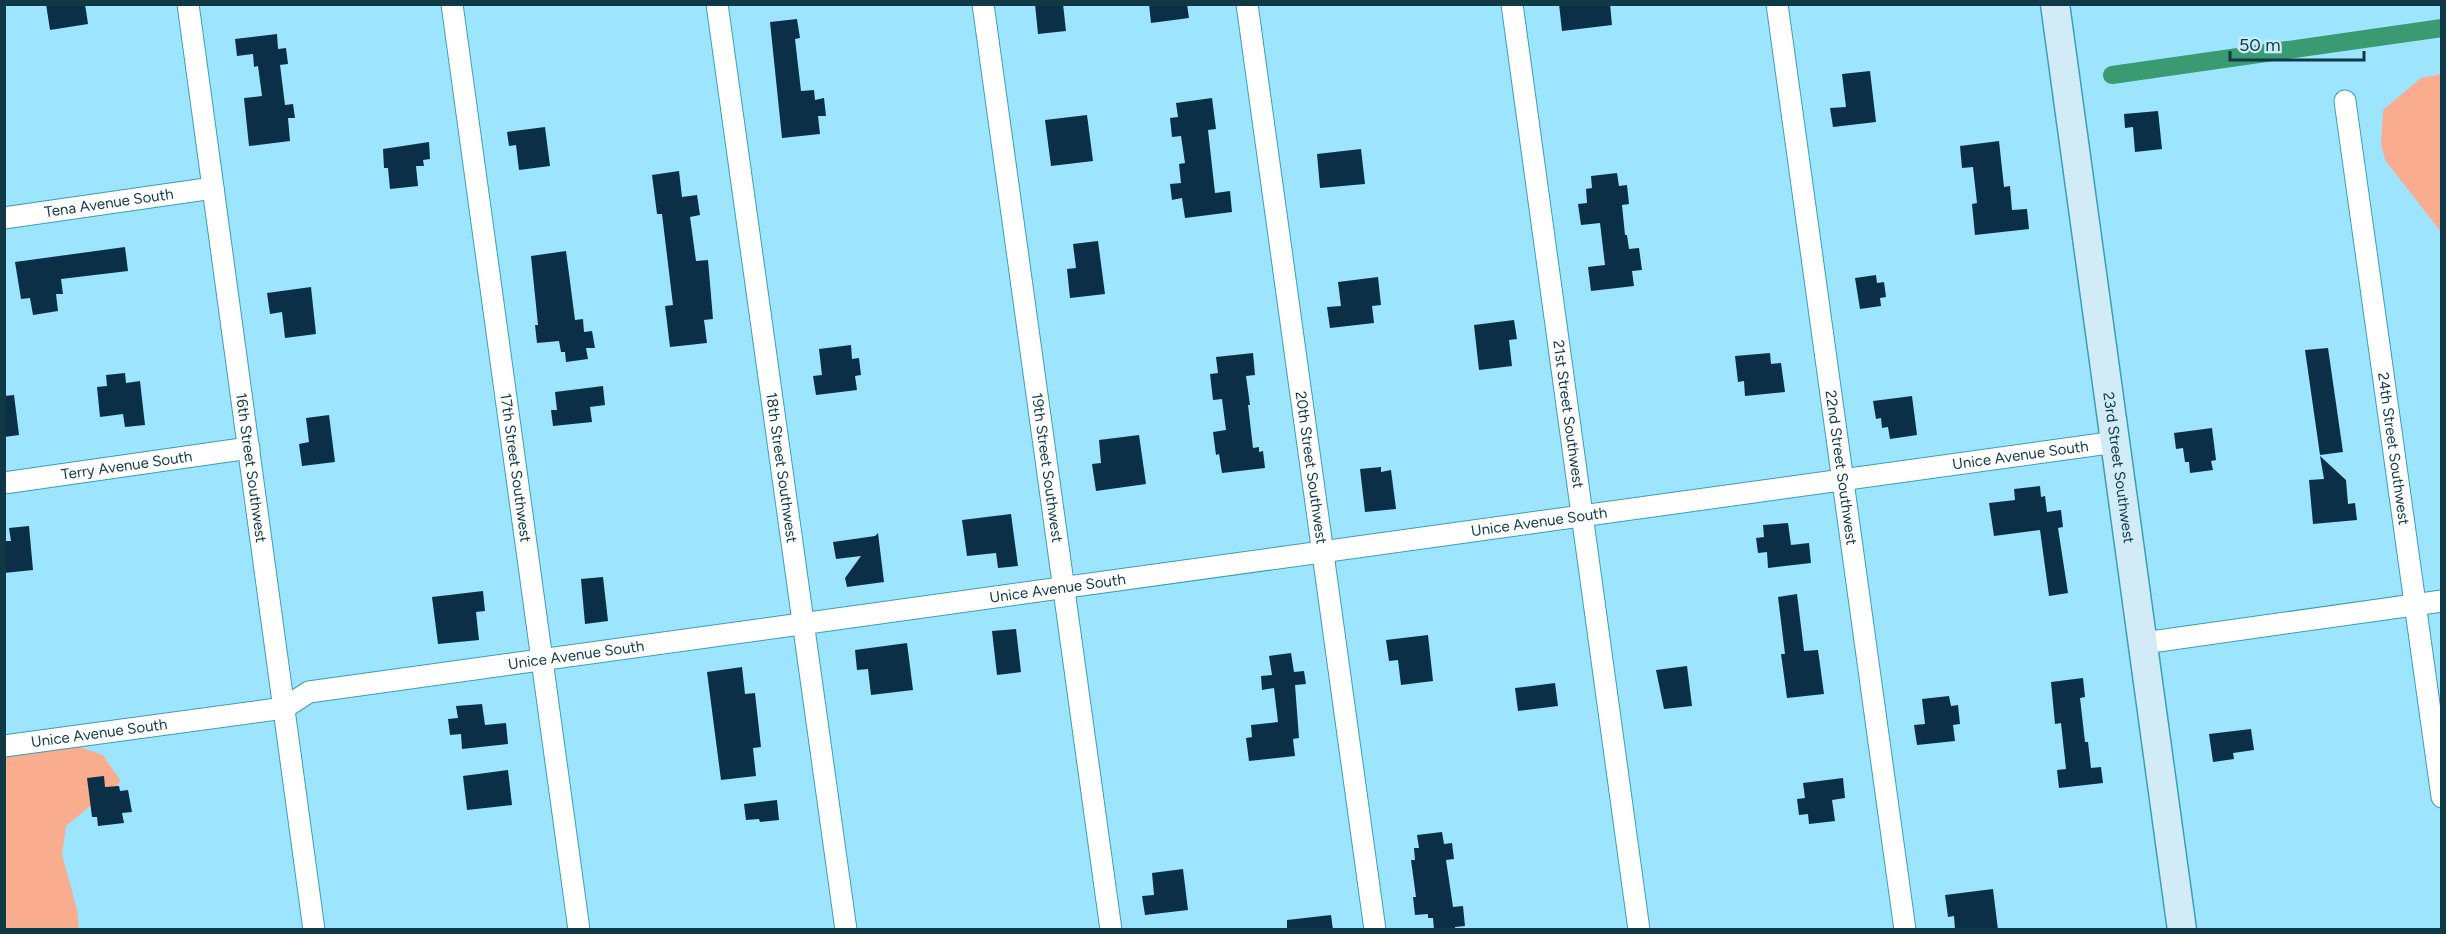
<svg xmlns="http://www.w3.org/2000/svg" width="2446" height="934" font-family="Figtree,sans-serif">
	<style>
		.green { fill: #f9ac8e }
		.lines { fill: none; stroke-linecap: round; stroke-linejoin: round }
		.canal { stroke: #3a9a71; stroke-width: 18 }
		.building { fill: #0b2f47 }
		.street-casing { stroke: #3b9dbb; stroke-width: 23 }
		.secondary-casing { stroke: #3b9dbb; stroke-width: 31 }
		.street { stroke: #fff; stroke-width: 21 }
		.secondary { stroke: #d1ecf6; stroke-width: 28 }
		.labels { text-anchor: middle; stroke-width: 6; stroke-linejoin: round; paint-order: stroke }
		.street-label { font-size: 15px; fill: #103946; stroke: #caecf9 }
	</style>
	<rect width="100%" height="100%" fill="#9de5fe"/>
	<g class="green">
		<path d="M2441,74H2442L2441,232L2385,160L2381,144L2383,110L2421,78Z"/>
		<path d="M76,746L103,755L120,780L113,797L89,807L66,826L62,854L77,910L79,929H5L4,753Z"/>
	</g>
	<g class="lines">
		<path class="canal" d="M2112,75L2442,28"/>
	</g>
	<g class="building">
		<path d="M46,4H85L88,24L50,30Z"/>
		<path d="M1035,4H1063L1066,31L1038,34Z"/>
		<path d="M1149,4H1187L1189,18L1151,23Z"/>
		<path d="M1559,4H1610L1612,25L1562,31Z"/>
		<path d="M797,19L800,38L795,39L801,91L814,90L815,100L824,98L826,116H818L820,134L782,138L770,22Z"/>
		<path d="M277,34L278,49L286,48L288,64L280,65L285,105L293,104L295,118H288L290,141L249,146L244,98L262,96L258,66L254,67L253,54L237,56L235,39Z"/>
		<path d="M1870,71L1876,122L1833,127L1830,108L1846,107L1842,74Z"/>
		<path d="M1212,98L1216,129L1208,130L1215,193L1230,191L1232,212L1185,218L1182,198L1172,200L1170,184L1181,183L1179,164L1185,163L1181,136L1172,137L1170,118L1178,117L1176,103Z"/>
		<path d="M2158,111L2162,149L2135,152L2133,127L2125,128L2124,114Z"/>
		<path d="M1087,115L1093,161L1051,166L1045,120Z"/>
		<path d="M545,127L550,166L519,170L516,145L509,146L507,132Z"/>
		<path d="M1999,141L2004,187L2010,186L2012,210L2027,209L2029,229L1975,235L1972,204L1977,203L1973,167L1962,168L1960,146Z"/>
		<path d="M429,142L430,159L423,160L424,166H416L418,186L390,189L388,168H384L383,149Z"/>
		<path d="M1361,149L1365,184L1320,188L1317,154Z"/>
		<path d="M679,171L682,197L697,195L700,215L690,217L696,261L708,260L713,319L704,320L707,343L670,347L665,306L673,305L662,214H657L652,175Z"/>
		<path d="M1617,173L1619,186L1627,185L1629,204L1622,205L1625,235H1627L1629,249L1639,248L1642,270L1632,271L1634,286L1591,291L1588,267L1605,265L1600,223L1581,225L1578,204L1587,203L1586,189L1592,188L1591,176Z"/>
		<path d="M1098,241L1105,294L1070,298L1067,269L1076,268L1073,244Z"/>
		<path d="M125,247L128,271L61,279L63,294H56L58,311L33,315L30,298L21,299L15,262Z"/>
		<path d="M566,251L575,320L583,319L584,332L592,331L595,348H586L588,359L566,362L565,352H561L559,341L537,343L535,325H538L531,256Z"/>
		<path d="M1876,275L1877,283L1884,282L1886,297L1880,298L1881,306L1860,309L1855,278Z"/>
		<path d="M1378,277L1381,305L1372,306L1374,323L1330,328L1327,307L1341,306L1338,282Z"/>
		<path d="M311,287L316,334L285,338L282,312L270,314L267,293Z"/>
		<path d="M1514,320L1517,339L1509,340L1512,366L1479,370L1474,325Z"/>
		<path d="M851,345L852,359L859,358L861,375L855,376L857,390L816,395L813,376L822,375L819,349Z"/>
		<path d="M2328,348L2343,452L2320,455L2305,350Z"/>
		<path d="M1253,353L1255,375L1246,376L1250,405H1248L1253,448L1259,447V452L1263,451L1265,468L1222,473L1219,454L1216,455L1213,432L1226,430L1222,399L1213,400L1210,374L1218,373L1216,357Z"/>
		<path d="M1770,353L1771,364L1781,363L1785,392L1745,396L1744,381L1738,382L1735,356Z"/>
		<path d="M125,373L126,383L140,381L145,425L125,427L123,414L100,417L97,387L107,386L106,375Z"/>
		<path d="M603,386L605,405L590,407L592,422L553,426L551,410H557L555,392Z"/>
		<path d="M14,395L19,435L4,437V396Z"/>
		<path d="M1912,396L1917,435L1890,439L1888,427L1882,428L1881,418L1876,419L1873,401Z"/>
		<path d="M329,415L335,462L302,466L299,444L309,442L306,418Z"/>
		<path d="M2212,428L2216,460L2211,461L2213,470L2190,473L2189,462H2185L2183,448L2176,449L2174,433Z"/>
		<path d="M1139,435L1146,484L1096,491L1092,464L1101,463L1099,440Z"/>
		<path d="M2320,456L2346,480L2348,504L2355,503L2357,520L2313,524L2309,480L2324,479Z"/>
		<path d="M1381,467V472L1391,470L1396,509L1365,512L1360,469Z"/>
		<path d="M2040,486L2041,497L2045,496L2047,512L2061,510L2063,527L2058,528L2068,593L2049,596L2040,530L1994,536L1989,503L2015,500L2014,489Z"/>
		<path d="M1011,514L1018,566L998,568L996,553L967,556L962,520Z"/>
		<path d="M1788,523L1791,545L1809,543L1811,563L1768,568L1767,552L1758,553L1756,538L1764,537L1763,525Z"/>
		<path d="M29,526L33,570L4,573V541H11L9,528Z"/>
		<path d="M878,533L884,582L847,587L845,578L861,556L836,559L833,542L875,536Z"/>
		<path d="M603,577L608,621L585,624L581,579Z"/>
		<path d="M483,591L485,611L476,612L479,640L438,644L432,597Z"/>
		<path d="M1797,594L1804,651L1818,650L1824,694L1787,698L1781,654H1785L1778,597Z"/>
		<path d="M1016,629L1021,672L997,675L992,631Z"/>
		<path d="M1428,635L1433,681L1401,685L1398,660L1389,661L1386,640Z"/>
		<path d="M907,643L913,690L871,695L868,669L857,670L855,650Z"/>
		<path d="M1291,653L1294,672L1304,671L1306,684L1295,685L1299,738L1293,739L1295,756L1249,761L1246,738L1252,737L1251,725L1278,722L1274,688L1262,690L1261,676L1272,675L1269,656Z"/>
		<path d="M1687,666L1692,706L1664,709L1656,670Z"/>
		<path d="M742,667L745,694L755,693L761,747L753,748L756,776L721,780L707,672Z"/>
		<path d="M2083,678L2085,697L2080,698L2085,742H2088L2091,768L2101,767L2103,783L2059,788L2057,770L2066,769L2061,723L2055,724L2051,682Z"/>
		<path d="M1555,683L1558,706L1518,711L1515,688Z"/>
		<path d="M1949,696L1951,706L1958,705L1960,724L1953,725L1955,741L1917,745L1914,725L1925,724L1922,699Z"/>
		<path d="M482,704L485,725L506,723L508,744L462,749L461,734L450,735L448,719L458,718L456,706Z"/>
		<path d="M2251,729L2254,750L2233,753L2234,759L2213,762L2209,734Z"/>
		<path d="M508,770L512,805L467,810L463,776Z"/>
		<path d="M104,776L105,787L119,786L120,791L128,790L132,812L122,813L124,823L98,826L97,817H92L87,778Z"/>
		<path d="M1843,778L1845,798L1832,800L1835,821L1809,824L1808,814L1799,815L1797,799L1805,798L1803,783Z"/>
		<path d="M777,800L779,820L760,822L759,819L746,820L744,804Z"/>
		<path d="M1442,832L1444,844L1452,843L1454,859L1446,860L1453,907L1463,906L1465,926L1455,927V930H1434L1433,918H1428V914L1415,915L1413,897H1416L1411,860H1415L1414,848H1419L1417,835Z"/>
		<path d="M1183,869L1188,910L1145,915L1142,896L1154,895L1152,873Z"/>
		<path d="M1993,889L1998,930H1955L1954,916L1948,917L1945,895Z"/>
		<path d="M1331,915L1333,930H1287V920Z"/>
	</g>
	<g class="lines">
		<g class="street-casing">
			<g id="street">
				<path id="s1" d="M188,4L314,930"/>
				<path id="s2" d="M452,4L579,930"/>
				<path id="s3" d="M717,4L846,930"/>
				<path id="s4" d="M983,4L1111,930"/>
				<path id="s5" d="M1247,4L1375,930"/>
				<path id="s6" d="M1512,4L1639,930"/>
				<path id="s7" d="M1777,4L1905,930"/>
				<path id="s8" d="M2345,101L2442,797"/>
				<path id="s9" d="M4,218L213,188"/>
				<path id="s10" d="M4,483L249,448"/>
				<path d="M2144,643L2442,601"/>
				<path id="s11" d="M4,746L284,708L309,692L2116,442"/>
			</g>
		</g>
		<g class="secondary-casing">
			<g id="secondary">
				<path id="s12" d="M2055,4L2182,930"/>
			</g>
		</g>
		<use href="#street" class="street"/>
		<use href="#secondary" class="secondary"/>
	</g>
	<g class="labels">
		<g class="street-label">
			<text dy="5" stroke="none"><textPath href="#s9" startOffset="106">Tena Avenue South</textPath></text>
			<text dy="5" stroke="none"><textPath href="#s6" startOffset="414">21st Street Southwest</textPath></text>
			<text dy="5" stroke="none"><textPath href="#s8" startOffset="351">24th Street Southwest</textPath></text>
			<text dy="5" stroke="none"><textPath href="#s11" startOffset="2040">Unice Avenue South</textPath></text>
			<text dy="5" stroke="none"><textPath href="#s10" startOffset="124">Terry Avenue South</textPath></text>
			<text dy="5" stroke="none"><textPath href="#s1" startOffset="468">16th Street Southwest</textPath></text>
			<text dy="5" stroke="none"><textPath href="#s2" startOffset="468">17th Street Southwest</textPath></text>
			<text dy="5" stroke="none"><textPath href="#s3" startOffset="468">18th Street Southwest</textPath></text>
			<text dy="5" stroke="none"><textPath href="#s4" startOffset="468">19th Street Southwest</textPath></text>
			<text dy="5" stroke="none"><textPath href="#s5" startOffset="468">20th Street Southwest</textPath></text>
			<text dy="5" stroke="none"><textPath href="#s7" startOffset="468">22nd Street Southwest</textPath></text>
			<text dy="5" stroke="none"><textPath href="#s12" startOffset="468">23rd Street Southwest</textPath></text>
			<text dy="5" stroke="none"><textPath href="#s11" startOffset="1554">Unice Avenue South</textPath></text>
			<text dy="5" stroke="none"><textPath href="#s11" startOffset="1068">Unice Avenue South</textPath></text>
			<text dy="5" stroke="none"><textPath href="#s11" startOffset="582">Unice Avenue South</textPath></text>
			<text dy="5" stroke="none"><textPath href="#s11" startOffset="96">Unice Avenue South</textPath></text>
		</g>
	</g>
	<rect width="2446" height="934" fill="none" stroke="#103946" stroke-width="12"/>
	<path d="M2230 51v9h134v-9" fill="none" stroke="#103946" stroke-width="3"/>
	<text x="2239" y="51" font-size="18" fill="#103946" stroke="#caecf9" stroke-width="4.5" paint-order="stroke">50 m</text>
</svg>
